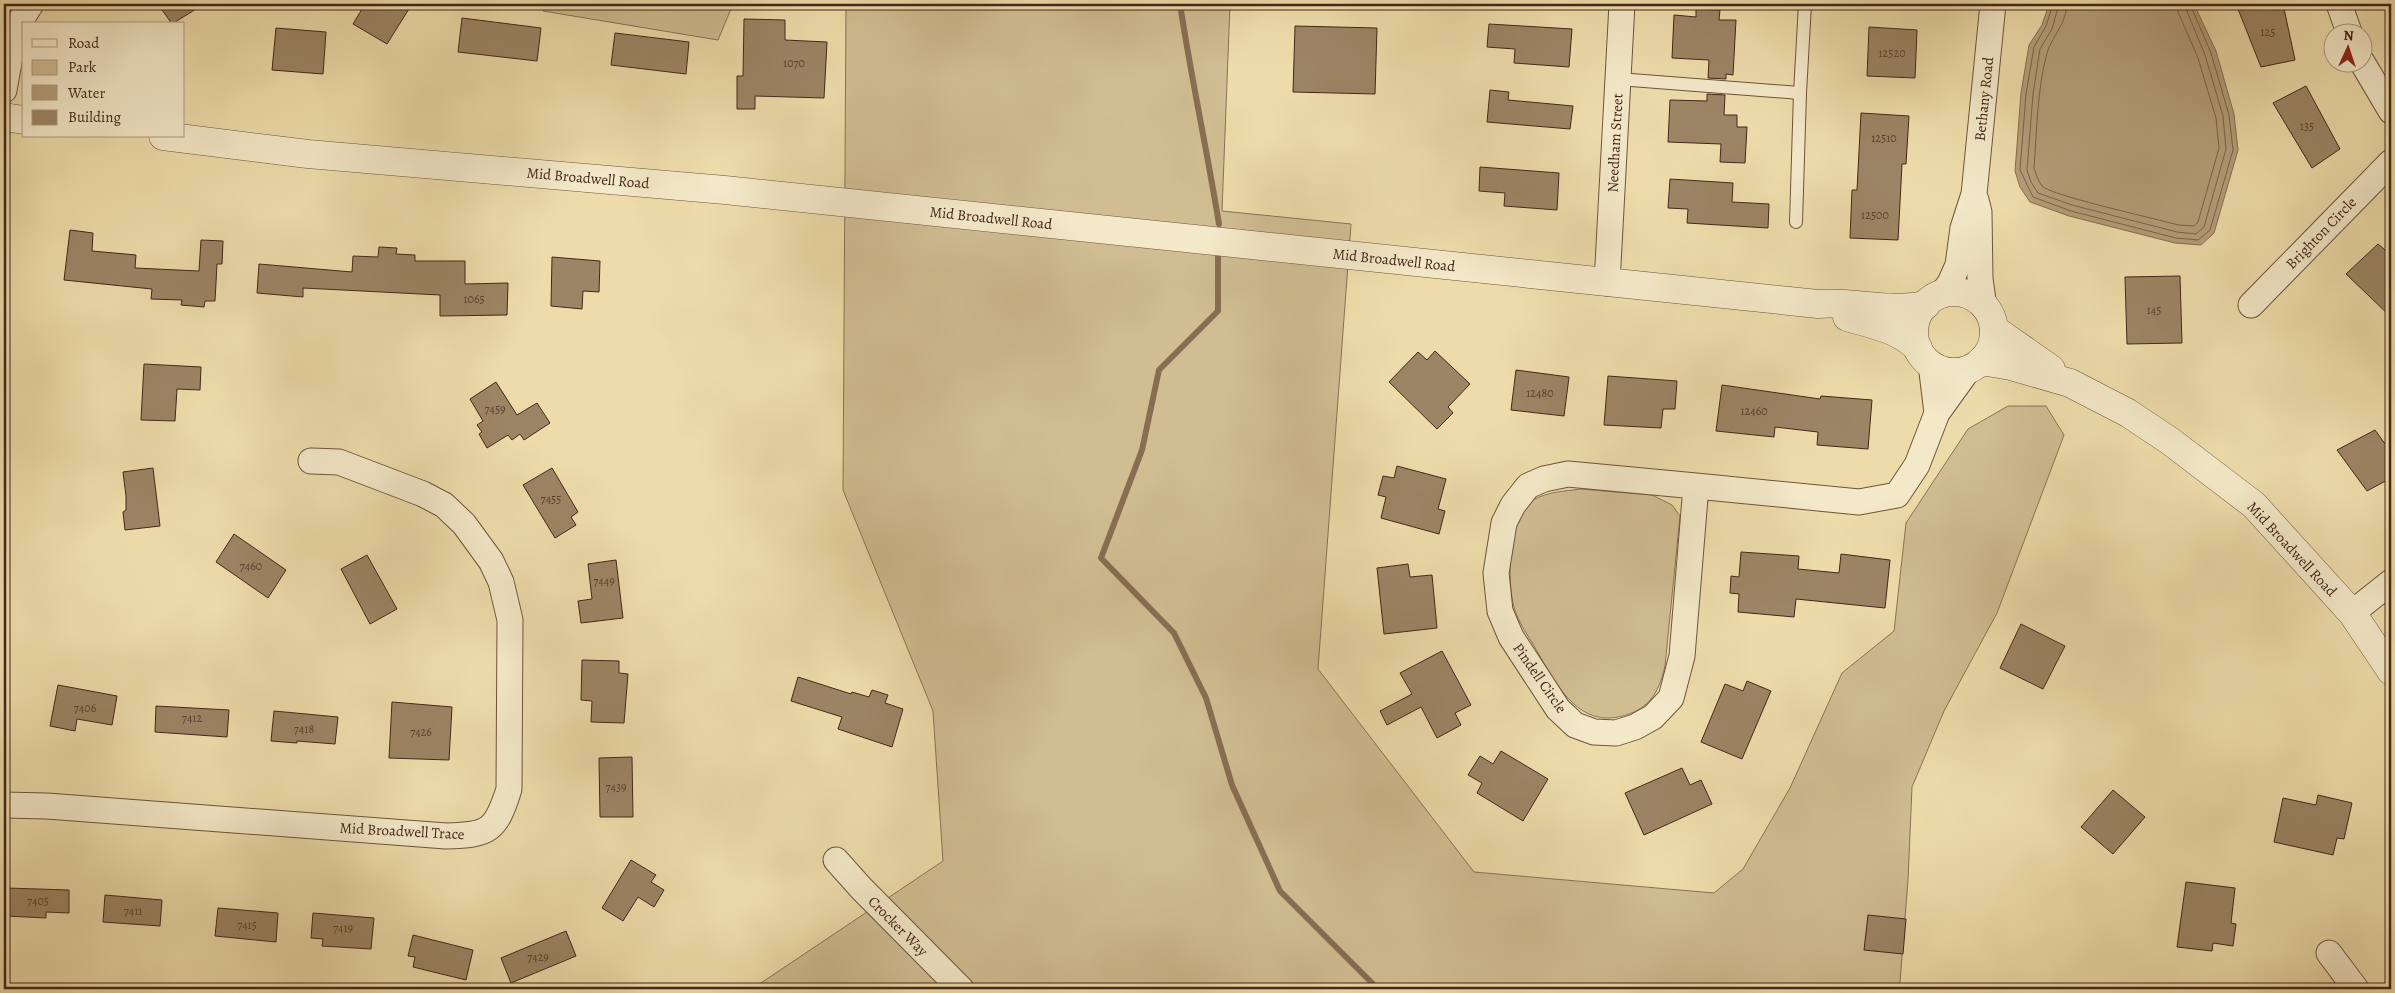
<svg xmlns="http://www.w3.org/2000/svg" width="2395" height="993" font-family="Alegreya,serif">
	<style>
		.green { fill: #d0bd92; stroke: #8a7256 }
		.water { fill: #b49e79; stroke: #876e53 }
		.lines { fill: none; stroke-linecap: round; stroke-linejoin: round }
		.shore { stroke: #7c624a; stroke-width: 1 }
		.stream { stroke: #876e53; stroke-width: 6 }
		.building { fill: #9c8565; stroke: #44261a }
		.service-casing { stroke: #6e543e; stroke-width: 14 }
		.minor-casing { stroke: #6e543e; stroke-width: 27 }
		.tertiary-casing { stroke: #6e543e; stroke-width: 29 }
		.service { stroke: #f3e8c8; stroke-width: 12 }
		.minor { stroke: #f3e8c8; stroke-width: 25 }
		.tertiary { stroke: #f3e8c8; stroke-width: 28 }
		.labels { text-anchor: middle; stroke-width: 4.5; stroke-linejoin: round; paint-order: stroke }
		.number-label { font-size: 12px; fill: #5a3e2d }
		.street-label { font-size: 15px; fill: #44261a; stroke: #f3e8c8 }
	</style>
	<rect width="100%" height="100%" fill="#eddcaa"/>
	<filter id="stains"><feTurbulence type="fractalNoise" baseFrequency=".004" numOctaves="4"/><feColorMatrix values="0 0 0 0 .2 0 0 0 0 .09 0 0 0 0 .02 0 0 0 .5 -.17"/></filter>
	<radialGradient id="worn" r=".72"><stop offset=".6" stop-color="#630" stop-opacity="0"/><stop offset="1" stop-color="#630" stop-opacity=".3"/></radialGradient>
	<g class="green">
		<path d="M542,4H733L718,40L543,11Z"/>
		<path d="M846,4H1230L1222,211L1351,224L1318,669L1474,872L1714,893L1743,869L1790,788L1842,673L1894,631L1906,523L1968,429L2008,406H2046L2064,435L1997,613L1944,711L1912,787L1908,880L1900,982L1897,989H752L943,861L933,711L843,490Z"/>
		<path d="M1581,489L1652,495L1672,505L1680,516L1665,666C1660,688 1652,706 1629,714C1580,732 1557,686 1537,651C1529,637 1518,622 1514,607C1507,582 1507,515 1533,500C1547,492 1565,491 1581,489Z"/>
	</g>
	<path class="water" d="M2049,4H2194L2216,51L2234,114L2238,150L2214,233L2201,245L2175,243L2069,216L2030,202L2020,187L2015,171L2021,93L2029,45L2042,25Z"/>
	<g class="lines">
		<g class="shore">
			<path d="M2053,4L2046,26L2034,47L2026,94L2020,170L2033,197L2071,211L2176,238L2198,240L2210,230L2233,150L2229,115L2211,53L2190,4"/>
			<path d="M2059,4L2052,29L2040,49L2033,94L2027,170L2031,182L2038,193L2072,205L2177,232L2196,234L2204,227L2226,149L2223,116L2205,55L2184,4"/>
			<path d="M2067,4C2066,25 2052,36 2047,53C2037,90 2037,131 2034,168C2036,174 2038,181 2042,186C2052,196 2158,219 2178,225L2194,226L2198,222L2219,148L2216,118L2198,58L2178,12L2176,4"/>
		</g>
		<g class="stream">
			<path d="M1180,4C1191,77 1207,150 1219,224"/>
			<path d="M1218,251V311L1159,370L1142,450L1101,558L1174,633L1206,698L1232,785L1280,891L1378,989"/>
		</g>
	</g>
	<g class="building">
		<path d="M158,4H204L172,24Z"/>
		<path d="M365,4H412L387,44L353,24Z"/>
		<path d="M2236,4H2283L2295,60L2261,67Z"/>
		<path d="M1696,9L1720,10L1719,20H1736L1733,75L1726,74V79L1708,78L1709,60L1672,58L1674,15L1696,17Z"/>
		<path d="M462,18L541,28L537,61L458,52Z"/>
		<path d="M744,19L785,20V40L827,42L824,98L755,96V109H737V76H743Z"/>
		<path d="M1489,24L1572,29L1569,67L1514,63L1515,49L1487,47Z"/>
		<path d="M1295,26L1377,28L1375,94L1293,92Z"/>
		<path d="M1869,27L1917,30L1915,78L1867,76Z"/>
		<path d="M276,28L326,32L323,74L272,70Z"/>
		<path d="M615,33L689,42L686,74L611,65Z"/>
		<path d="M2306,86L2340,149L2312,168L2273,103Z"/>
		<path d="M1490,90L1509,92L1508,100L1573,106L1570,129L1487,122Z"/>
		<path d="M1707,94L1725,95L1724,115H1737V127H1747L1745,163L1720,162L1721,144L1668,142L1670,100L1707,101Z"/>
		<path d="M1861,113L1909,116L1906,164H1902L1898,240L1850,238L1852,190H1857Z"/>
		<path d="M1480,167L1559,173L1557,210L1504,206L1505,193L1479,191Z"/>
		<path d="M1670,179L1733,183L1732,202L1769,204L1768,228L1687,223L1688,209L1668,208Z"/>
		<path d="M70,230L93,233L92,251L136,255L135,268L199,271L201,240L223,241L222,264H217L215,301H205L204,307L181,305L182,300L151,299L152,289L64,280Z"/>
		<path d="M2378,244L2391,255V317L2346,274Z"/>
		<path d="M379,247L397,248L396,254L415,255V261H465V284L508,283L507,315L440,316V295L303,288V297L257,293L259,264L352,272L353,256L378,257Z"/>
		<path d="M552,257L600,261L599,292L583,291L582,309L551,306Z"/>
		<path d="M2180,276L2182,343L2127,344L2125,277Z"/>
		<path d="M1435,351L1470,384L1448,407L1453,413L1437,429L1389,382L1418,352L1427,360Z"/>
		<path d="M144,364L201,367L200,390L177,389L175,421L141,420Z"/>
		<path d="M1516,370L1569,377L1564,416L1511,410Z"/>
		<path d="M1608,376L1677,381L1675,409H1663L1661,428L1604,425Z"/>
		<path d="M496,382L517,415L537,403L550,423L524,440L520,434L512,440L508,435L487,448L479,434L482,432L477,425L483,421L470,399Z"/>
		<path d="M1722,385L1820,399L1821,396L1872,400L1868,449L1817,445L1818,432L1775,427L1774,437L1716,431Z"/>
		<path d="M2375,430L2391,452V478L2367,491L2337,450Z"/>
		<path d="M1397,466L1446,479L1438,509L1445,511L1439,534L1381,518L1386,497L1378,495L1383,476L1394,478Z"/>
		<path d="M153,468L160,526L125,530L123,512L126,510V496L123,472Z"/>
		<path d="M552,468L578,512L571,517L576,525L555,538L523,485Z"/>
		<path d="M234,534L286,570L268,598L216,562Z"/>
		<path d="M1741,552L1799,556L1798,569L1839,573L1841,554L1890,560L1885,608L1796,599L1794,617L1738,612L1739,594L1730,593L1731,576L1739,577Z"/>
		<path d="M367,555L397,609L370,624L341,569Z"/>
		<path d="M616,560L623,618L581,623L578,601L592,599L588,564Z"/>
		<path d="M1408,564L1410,577L1432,575L1437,628L1384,634L1377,568Z"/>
		<path d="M2021,624L2065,646L2043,689L2000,668Z"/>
		<path d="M1442,651L1471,705L1455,713L1461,725L1437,738L1421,707L1387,725L1380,711L1412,694L1400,673Z"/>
		<path d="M582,660L619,661V673L628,674L624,723L591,722L592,701L581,700Z"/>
		<path d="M798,677L851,694L852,692L869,697L872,690L888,695L885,703L903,709L892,747L838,729L842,717L791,701Z"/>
		<path d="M1747,681L1771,691L1742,759L1701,742L1725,684L1743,691Z"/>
		<path d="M58,685L117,696L112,725L77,719L75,731L50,726Z"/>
		<path d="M392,702L452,707L449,760L389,758Z"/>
		<path d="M156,706L229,710L227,737L155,732Z"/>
		<path d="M274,711L338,717L335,744L297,741V743L271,741Z"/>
		<path d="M1501,751L1548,779L1523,821L1477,793L1482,783L1468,775L1480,756L1493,764Z"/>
		<path d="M632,757L633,817H600L599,758Z"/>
		<path d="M1682,768L1690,785L1701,780L1712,804L1644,835L1625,793Z"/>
		<path d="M2113,790L2145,817L2113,854L2081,827Z"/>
		<path d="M2318,795L2352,803L2344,839L2337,838L2333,855L2274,842L2283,798L2316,805Z"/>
		<path d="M631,860L656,875L651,882L664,890L654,907L638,897L623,921L602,908Z"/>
		<path d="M2186,882L2235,888L2231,923L2236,924L2233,946L2213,943L2212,951L2177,947Z"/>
		<path d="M7,888L69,890V913L46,912V918L6,916Z"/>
		<path d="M105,895L162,900L160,926L103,922Z"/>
		<path d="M218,908L278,913L276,942L215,936Z"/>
		<path d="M313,913L374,918L371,949L322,946L323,939L311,938Z"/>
		<path d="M1868,915L1906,919L1903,954L1864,950Z"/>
		<path d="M566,931L576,956L511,983L501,958Z"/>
		<path d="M413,935L473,950L466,980L413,967L415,957L408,956Z"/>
	</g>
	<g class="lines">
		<g class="service-casing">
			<g id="service">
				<path d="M1618,79L1800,93"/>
				<path d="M1796,222L1800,93L1805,4"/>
			</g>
		</g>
		<g class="minor-casing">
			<g id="minor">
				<path d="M2339,4L2349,32"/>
				<path d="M2362,62L2391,111"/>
				<path d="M4,90L15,29L31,4"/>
				<path d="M1976,200L1979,212L1980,279L1984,307"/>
				<path d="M1607,283L1622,4"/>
				<path d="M1941,295L1950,283L1958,265L1963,228L1974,194L1993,4"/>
				<path d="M2251,305L2391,162"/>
				<path d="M1931,364L1937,413"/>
				<path d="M1696,486L1682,656L1671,698L1653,717L1635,727L1616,733L1594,732L1575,725L1558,709L1511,637L1500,611L1496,573L1504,523L1513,505L1528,486L1544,479L1568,474L1696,486L1859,502L1897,495L1917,465L1937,413L1968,370"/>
				<path d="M2352,613L2391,582"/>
				<path d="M4,805L47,806L446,836C489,835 496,831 509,789L510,620L501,582L491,561L464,524L444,505L423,494L339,462L311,461"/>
				<path d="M836,860L861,888L961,989"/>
				<path d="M2329,953L2356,989"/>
			</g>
		</g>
		<g class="tertiary-casing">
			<g id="tertiary">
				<path d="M4,117L24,120"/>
				<path d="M163,136L308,154L725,190L1818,304C1854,301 1890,313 1926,305"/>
				<circle cx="1954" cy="332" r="40"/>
				<path d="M1847,317C1873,325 1897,328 1918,348"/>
				<path d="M1994,329L2051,369"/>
				<path d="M1981,361L2011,366L2070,383L2128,413L2170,441L2254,505L2352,613L2391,671"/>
			</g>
		</g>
		<use href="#service" class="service"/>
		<use href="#minor" class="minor"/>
		<use href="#tertiary" class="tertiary"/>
	</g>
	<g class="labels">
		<g class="number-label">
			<text x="2268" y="36">125</text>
			<text x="1892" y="57">12520</text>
			<text x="794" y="67">1070</text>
			<text x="2307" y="130">135</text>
			<text x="1884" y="142">12510</text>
			<text x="1875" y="219">12500</text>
			<text x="474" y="303">1065</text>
			<text x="2154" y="314">145</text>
			<text x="1540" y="397">12480</text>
			<text x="495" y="413">7459</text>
			<text x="1754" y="415">12460</text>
			<text x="551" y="503">7455</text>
			<text x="251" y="570">7460</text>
			<text x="604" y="585">7449</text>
			<text x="85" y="712">7406</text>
			<text x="192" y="722">7412</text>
			<text x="304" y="733">7418</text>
			<text x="421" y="736">7426</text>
			<text x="616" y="791">7439</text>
			<text x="38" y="905">7405</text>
			<text x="133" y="915">7411</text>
			<text x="247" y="929">7415</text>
			<text x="343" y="932">7419</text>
			<text x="538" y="961">7429</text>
		</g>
		<g class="street-label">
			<text transform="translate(1984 99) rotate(-84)" y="5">Bethany Road</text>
			<text transform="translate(1615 143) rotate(-87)" y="5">Needham Street</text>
			<text transform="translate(588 178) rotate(5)" y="5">Mid Broadwell Road</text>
			<text transform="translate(991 218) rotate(6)" y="5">Mid Broadwell Road</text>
			<text transform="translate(2321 233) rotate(-46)" y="5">Brighton Circle</text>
			<text transform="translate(1394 260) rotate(6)" y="5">Mid Broadwell Road</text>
			<text transform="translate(2292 549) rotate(47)" y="5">Mid Broadwell Road</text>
			<text transform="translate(1540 678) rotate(55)" y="5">Pindell Circle</text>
			<text transform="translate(402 831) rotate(3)" y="5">Mid Broadwell Trace</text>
			<text transform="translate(898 926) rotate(45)" y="5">Crocker Way</text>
		</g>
	</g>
	<rect width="2395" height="993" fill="none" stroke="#eddcaa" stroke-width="20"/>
	<rect x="5" y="5" width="2385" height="983" fill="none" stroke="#44261a" stroke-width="2.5"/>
	<rect x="10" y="10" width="2375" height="973" fill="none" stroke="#44261a"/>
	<rect x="22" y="22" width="162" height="115" fill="#f3e8c8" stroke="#ad9a82"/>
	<rect x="32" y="39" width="25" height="8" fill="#f3e8c8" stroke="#ad9a82"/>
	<text x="68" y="48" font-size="15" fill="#44261a">Road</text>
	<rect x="32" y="60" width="25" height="15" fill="#d0bd92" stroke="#ad9a82"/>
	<text x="68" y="72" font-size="15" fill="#44261a">Park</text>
	<rect x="32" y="85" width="25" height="15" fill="#b49e79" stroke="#ad9a82"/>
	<text x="68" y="98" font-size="15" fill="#44261a">Water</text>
	<rect x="32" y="110" width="25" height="15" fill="#9c8565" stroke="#ad9a82"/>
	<text x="68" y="122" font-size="15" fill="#44261a">Building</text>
	<g transform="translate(2348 48) rotate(3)"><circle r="24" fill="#f3e8c8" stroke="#ad9a82"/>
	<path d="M0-4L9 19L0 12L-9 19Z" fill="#8f2418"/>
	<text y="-8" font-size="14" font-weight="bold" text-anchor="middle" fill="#44261a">N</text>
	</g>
	<rect width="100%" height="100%" filter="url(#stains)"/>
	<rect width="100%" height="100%" fill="url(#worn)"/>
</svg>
